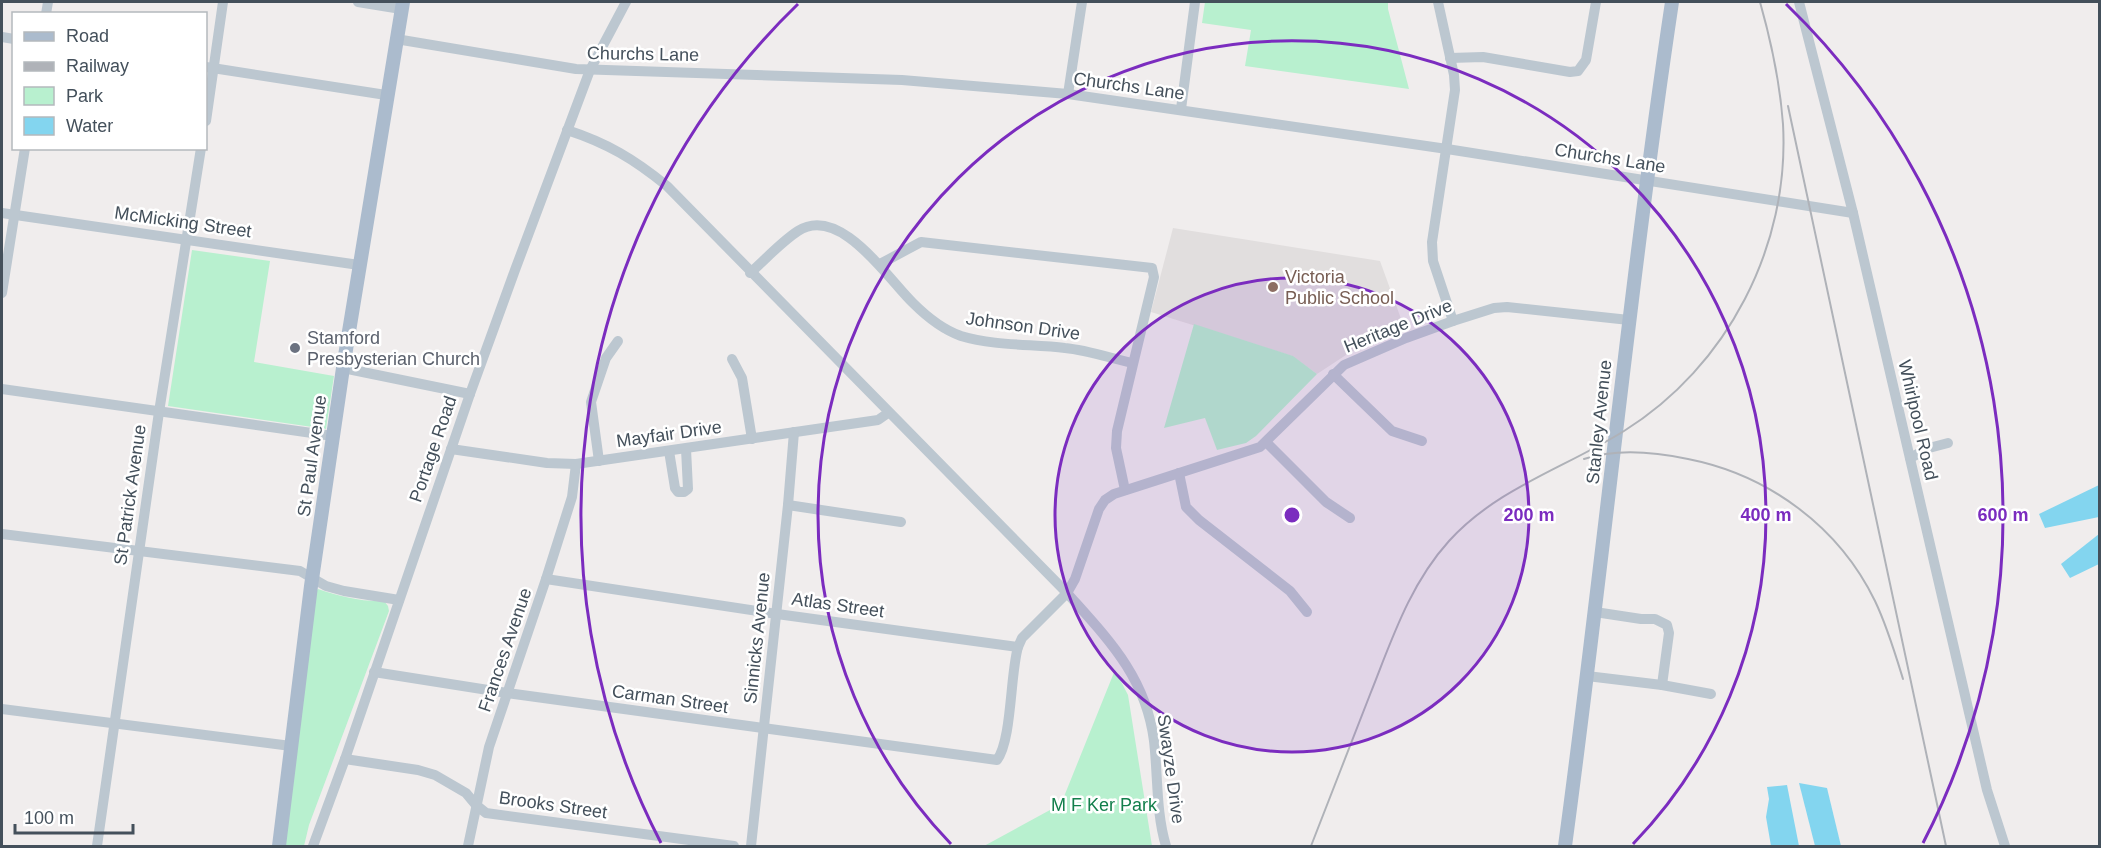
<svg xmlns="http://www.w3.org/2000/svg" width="2101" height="848" font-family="Helvetica,sans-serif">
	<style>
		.education { fill: #e1dede }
		.green { fill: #b8f0cf }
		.water { fill: #83d5ef }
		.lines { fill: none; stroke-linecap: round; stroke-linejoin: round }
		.minor { stroke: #bcc7d0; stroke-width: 10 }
		.major { stroke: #abbbcd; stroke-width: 14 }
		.rail { stroke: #afb2b8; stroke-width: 2 }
		.ring { fill: none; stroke: #7b2cbf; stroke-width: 3 }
		.education-dot { fill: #8d6e63; stroke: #fff; stroke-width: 2 }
		.worship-dot { fill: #6b7280; stroke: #fff; stroke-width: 2 }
		.labels { text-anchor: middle; stroke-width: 5; stroke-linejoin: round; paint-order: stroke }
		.street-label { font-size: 18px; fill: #44505b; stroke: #fff }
		.education-label { font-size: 18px; fill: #785e54; stroke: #fff; text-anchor: start }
		.worship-label { font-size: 18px; fill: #5b616d; stroke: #fff; text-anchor: start }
		.park-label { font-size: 18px; fill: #137f4c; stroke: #fff }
		.centre { fill: #7b2cbf; stroke: #fff; stroke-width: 3 }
		.ring-label { font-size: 18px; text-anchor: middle; font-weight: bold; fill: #7b2cbf; stroke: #fff; stroke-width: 5; stroke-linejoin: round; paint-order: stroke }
	</style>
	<rect width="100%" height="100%" fill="#f0eded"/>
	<path class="education" d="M1173,228L1380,261L1404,327L1349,353L1317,374L1292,356L1151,312Z"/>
	<g class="green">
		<path d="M1205,2H1388V9L1409,89L1245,66L1251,30L1202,23Z"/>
		<path d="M192,250L270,261L254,362L334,376L326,429L168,406Z"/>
		<path d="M1194,324L1293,356L1317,374L1256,436L1246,443L1217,450L1205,418L1164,428Z"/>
		<path d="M318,589C339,596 362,602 384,601L388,606L389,611L309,825L304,846H284L315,593Z"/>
		<path d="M1115,670L1128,695L1152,846H984L1061,804Z"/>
	</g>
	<g class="water">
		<path d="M2099,485V517L2045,528L2039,514Z"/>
		<path d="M2099,534V564L2070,578L2061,564Z"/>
		<path d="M1799,783L1827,788L1841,846H1815Z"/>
		<path d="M1787,785L1799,846H1771L1766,817L1769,799L1767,787Z"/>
	</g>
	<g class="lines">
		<g class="minor">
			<path d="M358,2L401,9"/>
			<path d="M1438,2L1454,75L1455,90L1432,242L1433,261L1453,321"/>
			<path d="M1799,2L1853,213L1987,790L2005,846"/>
			<path d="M46,14L48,2"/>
			<path d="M2,37L14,39"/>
			<path d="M396,39L576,69L902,80L1068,94L1447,149L1853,213"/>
			<path d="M1450,58L1483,57L1570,72L1578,71L1586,60L1596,2"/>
			<path d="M206,67L386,95"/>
			<path d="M1068,94L1082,2"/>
			<path d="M1181,109L1195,2"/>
			<path d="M206,121L223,2"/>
			<path d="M567,130C607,143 634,159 667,186L1067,593C1108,639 1146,677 1154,741C1158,776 1156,813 1166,846"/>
			<path d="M2,213L359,265"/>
			<path d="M880,264L921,242L1152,268L1154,277L1117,431L1116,448L1125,490"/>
			<path d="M750,273C766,259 781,242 798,231C840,204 888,279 913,303C926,316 944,330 961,336C994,346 1031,344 1065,348C1087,350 1110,358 1132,363"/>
			<path d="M2,293L25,148"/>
			<path d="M732,359L742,378L752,439"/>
			<path d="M343,368L470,394"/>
			<path d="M1333,374L1392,431L1422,441"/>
			<path d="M2,389L333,436"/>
			<path d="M1266,442L1326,502L1350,518"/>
			<path d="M451,449L547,463L576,464L878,420L888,413"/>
			<path d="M669,451L675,488L678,492H684L688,489L686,449"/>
			<path d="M1910,458L1929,448L1948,443"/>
			<path d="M599,461L591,402L606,358L618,341"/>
			<path d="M1179,473L1186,507L1199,520L1290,591L1307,612"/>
			<path d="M788,505L901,522"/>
			<path d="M2,534L300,571L326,586L344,591L399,600"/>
			<path d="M546,579L777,614L1018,647"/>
			<path d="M1595,612L1641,619H1655L1667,625L1669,633L1662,685"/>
			<path d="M374,672L507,693L997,760C1012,740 1010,675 1018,647L1022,638L1067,593L1075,579L1099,509L1105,500L1114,494L1260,447L1344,365L1406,338L1453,321L1494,308L1507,307L1629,320"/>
			<path d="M1587,676L1662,685L1711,694"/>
			<path d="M2,709L291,746"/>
			<path d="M345,759L418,770L435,775L466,793L476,805L486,813L734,846"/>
			<path d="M97,846L159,412L201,148"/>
			<path d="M313,846L345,759L470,394L515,270L590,70L626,2"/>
			<path d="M468,846L489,747L546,579L572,497L576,464"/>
			<path d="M751,846L788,505L794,432"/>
		</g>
		<g class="major">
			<path d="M279,846L311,586L343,368L403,2"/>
			<path d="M1565,846C1603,565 1630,282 1672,2"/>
		</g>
		<g class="rail">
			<path d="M1788,106L1946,846"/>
			<path d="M1584,459C1617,448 1655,452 1688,459C1769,475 1839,527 1875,601C1887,626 1895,653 1903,679"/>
			<path d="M1311,846C1331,795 1351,743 1371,692C1392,639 1410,584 1449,541C1497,488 1565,468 1624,431C1727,367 1790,246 1783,124C1780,83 1771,41 1760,2"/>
		</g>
	</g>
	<circle cx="1292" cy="515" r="237" fill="#7b2cbf" fill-opacity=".12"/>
	<g class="ring">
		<circle cx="1292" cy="515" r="237"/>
		<path d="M951 844A474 474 0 1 1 1633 844"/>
		<path d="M661 843A711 711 0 0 1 798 4M1786 4A711 711 0 0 1 1923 843"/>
	</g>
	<circle class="education-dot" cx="1273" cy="287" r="6"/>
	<circle class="worship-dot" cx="295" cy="348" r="6"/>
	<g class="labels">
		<g class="street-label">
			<text transform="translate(643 54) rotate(1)" y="6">Churchs Lane</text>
			<text transform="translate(1129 86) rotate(8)" y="6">Churchs Lane</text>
			<text transform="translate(1610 158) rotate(9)" y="6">Churchs Lane</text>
			<text transform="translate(183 222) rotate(8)" y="6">McMicking Street</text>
			<text transform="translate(1023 326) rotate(8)" y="6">Johnson Drive</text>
			<text transform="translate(1398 326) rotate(-22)" y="6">Heritage Drive</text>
			<text transform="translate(1918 420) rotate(77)" y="6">Whirlpool Road</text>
			<text transform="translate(1599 422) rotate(-84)" y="6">Stanley Avenue</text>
			<text transform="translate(669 434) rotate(-8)" y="6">Mayfair Drive</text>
			<text transform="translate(433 449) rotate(-71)" y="6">Portage Road</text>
			<text transform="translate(312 456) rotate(-82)" y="6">St Paul Avenue</text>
			<text transform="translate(130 495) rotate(-82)" y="6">St Patrick Avenue</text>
			<text transform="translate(838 605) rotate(8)" y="6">Atlas Street</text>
			<text transform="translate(757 638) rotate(-84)" y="6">Sinnicks Avenue</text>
			<text transform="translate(505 650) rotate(-71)" y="6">Frances Avenue</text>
			<text transform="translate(670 699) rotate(8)" y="6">Carman Street</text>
			<text transform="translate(1171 769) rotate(82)" y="6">Swayze Drive</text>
			<text transform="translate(553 805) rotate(8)" y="6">Brooks Street</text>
		</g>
		<g class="education-label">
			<text x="1285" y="283">Victoria<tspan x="1285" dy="21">Public School</tspan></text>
		</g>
		<g class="worship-label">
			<text x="307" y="344">Stamford<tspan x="307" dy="21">Presbysterian Church</tspan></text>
		</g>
		<g class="park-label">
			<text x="1104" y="811">M F Ker Park</text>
		</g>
	</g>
	<circle cx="1292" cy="515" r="9" class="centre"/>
	<g class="ring-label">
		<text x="1529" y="521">200 m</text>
		<text x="1766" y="521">400 m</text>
		<text x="2003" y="521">600 m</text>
	</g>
	<rect width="2101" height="848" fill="none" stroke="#44505b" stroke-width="6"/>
	<rect x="12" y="12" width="195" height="138" fill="#ffffff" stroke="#b4b9bd" stroke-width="1.5"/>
	<rect x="24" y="32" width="30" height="9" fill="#abbbcd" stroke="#b4b9bd" stroke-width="1.5"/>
	<text x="66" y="42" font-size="18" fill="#44505b">Road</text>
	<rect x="24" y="62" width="30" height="9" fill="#afb2b8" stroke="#b4b9bd" stroke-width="1.5"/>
	<text x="66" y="72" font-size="18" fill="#44505b">Railway</text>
	<rect x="24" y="87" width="30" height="18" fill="#b8f0cf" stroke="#b4b9bd" stroke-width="1.5"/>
	<text x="66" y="102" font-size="18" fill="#44505b">Park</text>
	<rect x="24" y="117" width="30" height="18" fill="#83d5ef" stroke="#b4b9bd" stroke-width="1.5"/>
	<text x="66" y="132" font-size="18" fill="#44505b">Water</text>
	<path d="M15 824v9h118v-9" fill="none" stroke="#44505b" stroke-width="3"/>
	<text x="24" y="824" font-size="18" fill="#44505b" stroke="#ffffff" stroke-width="4.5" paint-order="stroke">100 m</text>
</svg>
